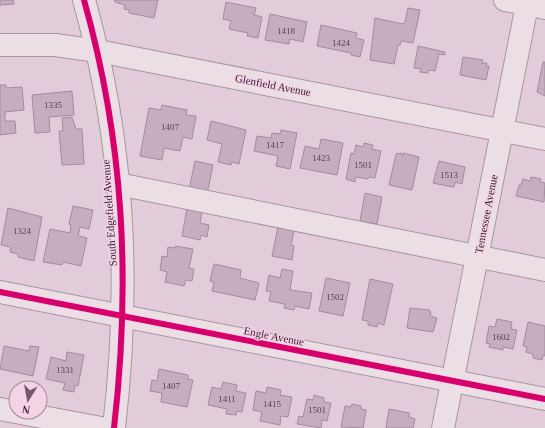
<svg xmlns="http://www.w3.org/2000/svg" width="545" height="428" font-family="Georgia,serif">
	<style>
		.building { fill: #c7adc0; stroke: #a38c9c }
		.lines { fill: none; stroke-linecap: round; stroke-linejoin: round }
		.minor-casing { stroke: #a896a1; stroke-width: 24 }
		.minor { stroke: #ebdee5; stroke-width: 22 }
		.cycleway-casing { stroke: #f4d3e5; stroke-width: 8 }
		.cycleway { stroke: #d6006c; stroke-width: 6 }
		.labels { text-anchor: middle; stroke-width: 3; stroke-linejoin: round; paint-order: stroke }
		.number-label { font-size: 9px; fill: #5a4255 }
		.street-label { font-size: 11px; fill: #361e31; stroke: #f4d3e5 }
	</style>
	<rect width="100%" height="100%" fill="#e3ccd9"/>
	<g class="building">
		<path d="M0,0H13L14,4L0,5Z"/>
		<path d="M114,0H158L154,18L129,13V10L124,9L125,5L115,2Z"/>
		<path d="M226,2L256,8L254,15L262,17L258,38L247,36L248,33L229,29L231,21L223,19Z"/>
		<path d="M408,8L420,10L413,43L401,41L400,45H398L394,64L370,60L375,18L403,24L405,22Z"/>
		<path d="M270,14L307,22L303,42L290,39L289,44L265,40Z"/>
		<path d="M321,25L357,33L356,38L364,40L360,57L351,55V53L317,46Z"/>
		<path d="M418,46L445,52V55L439,54L435,71L429,70L428,73L420,72L421,69L414,68Z"/>
		<path d="M463,57L483,60L482,64L484,63H487L486,66H489L486,80L460,75Z"/>
		<path d="M543,62H545V96L537,92Z"/>
		<path d="M0,85H6V88L22,87L24,110L5,112V121H15L16,133L0,135Z"/>
		<path d="M72,91L74,115L49,117L50,132L35,133L32,95Z"/>
		<path d="M162,105L187,110L186,115L196,116L192,139L183,137L180,151L164,148L162,160L140,156L149,108L161,110Z"/>
		<path d="M72,117L76,129H82L84,164L62,165L59,131H63L62,118Z"/>
		<path d="M211,121L246,130L239,164L232,162L231,165L218,162L222,144L207,140Z"/>
		<path d="M281,130L297,133L290,169L276,166L278,156L254,151L257,136L271,138L272,133L280,134Z"/>
		<path d="M321,139L343,143L337,175L300,168L305,146L319,149Z"/>
		<path d="M364,143L373,145L372,149L381,151L375,178L369,177L368,179L356,177L355,182L346,179L351,153L354,154L356,145L363,147Z"/>
		<path d="M401,153V155L403,156V153L419,157L412,190L389,185L396,154Z"/>
		<path d="M195,161L213,165L207,194L189,190Z"/>
		<path d="M439,161L465,167L462,184L455,182L454,187H452L433,183Z"/>
		<path d="M531,177L541,179L540,182L545,183L544,202L516,196L519,185H521L523,179L530,181Z"/>
		<path d="M365,193L382,197L377,224L360,221Z"/>
		<path d="M73,206L93,210L89,229L80,227L78,236L87,238L81,266L63,262L62,265L43,262L50,229L70,233L71,225L69,224Z"/>
		<path d="M8,208L42,217L34,261L18,257V254L10,252L11,247L1,245Z"/>
		<path d="M187,208L202,211L200,223L209,225L207,237L201,235L200,240L182,236Z"/>
		<path d="M278,227L294,231L291,245L294,246L292,260L272,256Z"/>
		<path d="M175,246L193,249L189,268L194,269L192,281L186,280L184,286L165,282L167,272L160,270L162,256L167,257L168,247L175,248Z"/>
		<path d="M214,264L241,270L240,278L259,283L255,300L212,291L214,282L210,281Z"/>
		<path d="M282,269L293,271L290,290L312,293L309,309L295,306L294,310L284,308L285,304L269,301L271,292L266,291L269,275L280,278Z"/>
		<path d="M326,278L350,283L343,316L319,311Z"/>
		<path d="M370,279L393,284L384,325L378,323L377,327L368,325V321L362,320Z"/>
		<path d="M410,308L429,310L431,312L430,316L437,318L433,332L407,328Z"/>
		<path d="M497,319L512,322L511,329L517,330L513,349L503,347V350L489,347L490,344L486,343L489,326L495,327Z"/>
		<path d="M528,322L545,326V356L543,355L542,360L533,358V354L526,352L527,347L523,346Z"/>
		<path d="M4,346L29,351L30,346L39,347L33,376L0,369Z"/>
		<path d="M67,352L84,355L78,386L75,385L74,392L63,390L65,383L46,379L51,357L66,361Z"/>
		<path d="M159,369L188,375V379L193,380L187,407L161,402L162,393L150,391L152,380L157,381Z"/>
		<path d="M223,382L237,385L236,391L246,393L242,412L237,411L236,415L226,414L227,409L208,405L212,387L221,389Z"/>
		<path d="M267,387L281,390L280,395L292,397L288,417L281,416L280,425L260,421L262,412L253,410L256,391L266,393Z"/>
		<path d="M314,395L324,398V402L331,403L327,421L322,420L321,428L297,424L299,416L303,417L307,399L313,400Z"/>
		<path d="M352,404L361,406V409L366,410L363,428L341,427L345,406L351,407Z"/>
		<path d="M389,409L409,413V417L415,419L413,428H386Z"/>
	</g>
	<g class="lines">
		<g class="minor-casing">
			<g id="minor">
				<path d="M84,0C124,142 131,281 114,428"/>
				<path d="M505,0L545,8"/>
				<path d="M0,45H55L98,51L545,139"/>
				<path d="M118,184L545,270"/>
				<path d="M0,292L545,399"/>
				<path d="M0,409L101,428"/>
				<path d="M443,428L528,0"/>
			</g>
		</g>
		<use href="#minor" class="minor"/>
		<g class="cycleway-casing">
			<g id="cycleway">
				<path d="M84,0C124,142 131,281 114,428"/>
				<path d="M0,292L545,399"/>
			</g>
		</g>
		<use href="#cycleway" class="cycleway"/>
	</g>
	<g class="labels">
		<g class="number-label">
			<text x="286" y="34">1418</text>
			<text x="341" y="46">1424</text>
			<text x="53" y="108">1335</text>
			<text x="170" y="130">1407</text>
			<text x="275" y="148">1417</text>
			<text x="321" y="161">1423</text>
			<text x="363" y="168">1501</text>
			<text x="449" y="178">1513</text>
			<text x="22" y="234">1324</text>
			<text x="335" y="300">1502</text>
			<text x="501" y="340">1602</text>
			<text x="65" y="373">1331</text>
			<text x="171" y="389">1407</text>
			<text x="227" y="402">1411</text>
			<text x="272" y="407">1415</text>
			<text x="317" y="413">1501</text>
		</g>
		<g class="street-label">
			<text transform="translate(273 85) rotate(11)" y="4">Glenfield Avenue</text>
			<text transform="translate(109 213) rotate(-94)" y="4">South Edgefield Avenue</text>
			<text transform="translate(486 214) rotate(-79)" y="4">Tennessee Avenue</text>
			<text transform="translate(274 336) rotate(11)" y="4">Engle Avenue</text>
		</g>
	</g>
	<g transform="translate(28 400) rotate(191)"><circle r="19" fill="#f4d3e5" stroke="#a88b9d"/>
	<path d="M0-3L7 15L0 10L-7 15Z" fill="#735b6c"/>
	<text y="-6" font-size="11" font-weight="bold" text-anchor="middle" fill="#361e31">N</text>
	</g>
</svg>
